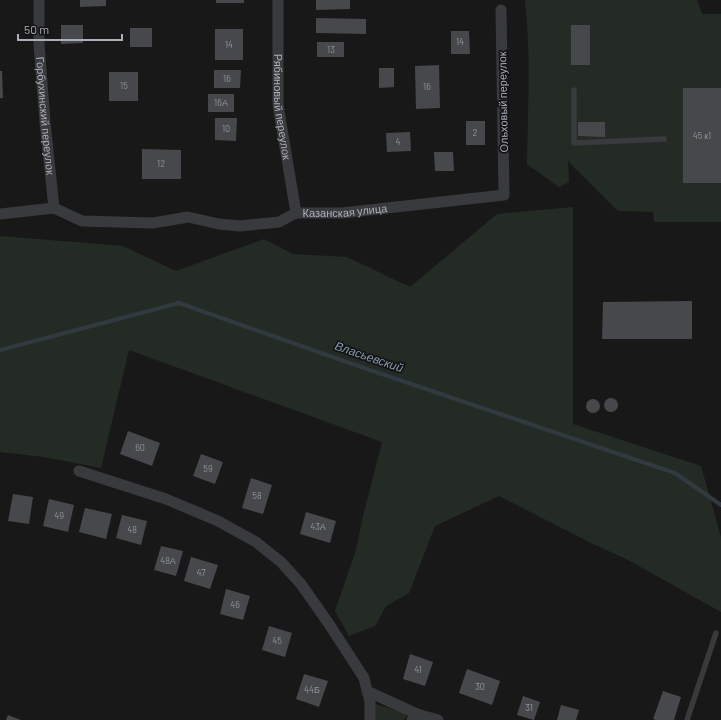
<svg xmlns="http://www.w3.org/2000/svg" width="721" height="720" font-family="Barlow,sans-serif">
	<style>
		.green { fill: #242b25 }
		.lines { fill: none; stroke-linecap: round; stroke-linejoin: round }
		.stream { stroke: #323a41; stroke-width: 4 }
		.building { fill: #47484c }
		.lane { stroke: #393a3e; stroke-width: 5.5 }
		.street { stroke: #393a3e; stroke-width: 11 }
		.labels { text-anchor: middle; stroke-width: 3.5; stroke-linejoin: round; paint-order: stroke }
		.number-label { font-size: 9px; fill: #92959d }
		.street-label { font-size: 11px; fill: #abafb8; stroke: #131314 }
		.water-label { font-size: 12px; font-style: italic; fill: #869bae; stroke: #131314 }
	</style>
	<rect width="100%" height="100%" fill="#181819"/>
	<g class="green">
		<path d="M525,0H697L702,14H721V222H654L653,212L618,211L568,161L569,182L559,187L527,164C528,110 531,55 525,0Z"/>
		<path d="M573,207V424L701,466L721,537V612L630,561L591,543L499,496L435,526L409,593L386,606L375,626L349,636L335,611L356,550L363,516L382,442L129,350L101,468L44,457L0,452V236L123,246L176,271L264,239L293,254L347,257L410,287L497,214Z"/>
		<path d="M375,704L405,713L406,717L404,720H375Z"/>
	</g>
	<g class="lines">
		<path class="stream" d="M0,350L179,303L367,369L675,473L721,505"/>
	</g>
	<g class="building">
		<path d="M80,0H106V6L80,7Z"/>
		<rect x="216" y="0" width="28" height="3"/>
		<path d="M316,0H350V9L316,10Z"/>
		<path d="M316,18L366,19V34L316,33Z"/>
		<path d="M61,25H83V43L61,44Z"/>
		<rect x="571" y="25" width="19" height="40"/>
		<rect x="130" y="28" width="22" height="19"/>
		<rect x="215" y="29" width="28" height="31"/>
		<path d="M451,31H469L470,54H451Z"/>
		<rect x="317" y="42" width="27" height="15"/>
		<path d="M439,65L440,108L416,109L415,66Z"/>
		<path d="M379,68H394V87L379,88Z"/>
		<path d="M214,70H241L240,88H214Z"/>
		<path d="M0,71H2L3,98H0Z"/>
		<rect x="109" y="72" width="29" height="29"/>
		<rect x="683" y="88" width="38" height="95"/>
		<rect x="208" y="94" width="26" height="18"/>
		<path d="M215,118H237L236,141L215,140Z"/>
		<rect x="466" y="121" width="19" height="24"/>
		<path d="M578,122H605V137L578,136Z"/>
		<path d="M410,132L411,151L387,152L386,133Z"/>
		<path d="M142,149L181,150V179H142Z"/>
		<path d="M434,152H453L454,171H435Z"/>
		<path d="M692,301V339H602L603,302Z"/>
		<circle cx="611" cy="405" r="7"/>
		<circle cx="593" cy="406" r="7"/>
		<path d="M128,431L160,443L152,466L120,454Z"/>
		<path d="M201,454L223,462L215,484L193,476Z"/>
		<path d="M251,478L272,485L263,514L242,508Z"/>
		<path d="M13,494L33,497L29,524L8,521Z"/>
		<path d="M49,499L74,505L68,532L43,526Z"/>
		<path d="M85,508L112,514L106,539L79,532Z"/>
		<path d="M306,512L336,521L330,543L300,534Z"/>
		<path d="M122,515L147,521L141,545L116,538Z"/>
		<path d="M161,546L183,551L176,576L154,570Z"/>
		<path d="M191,557L218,565L210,589L184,581Z"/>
		<path d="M226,589L250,596L243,620L220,614Z"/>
		<path d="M269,626L292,633L285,657L262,650Z"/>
		<path d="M410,654L433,662L425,686L403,679Z"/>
		<path d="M467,669L500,681L492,705L459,693Z"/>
		<path d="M304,674L328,681L319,707L296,699Z"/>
		<path d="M663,691L681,697L674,720H656L653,719Z"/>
		<path d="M523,696L540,702L534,720L517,715Z"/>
		<path d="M561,705L579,710L576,720H557Z"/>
		<path d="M8,715L21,720H6Z"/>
	</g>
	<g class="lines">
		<g class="lane">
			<path d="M574,90V143L664,139"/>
			<path d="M687,720L716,633"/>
		</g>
		<g class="street">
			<path id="s1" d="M39,0V44L45,122L54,208"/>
			<path id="s2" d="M278,0V105L296,213"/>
			<path id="s3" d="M0,214L54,208L82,221L153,223L188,217L219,224L240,226L279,222L296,213H342L504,195L501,10"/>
			<path d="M79,471L166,499L218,521L256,542L281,562L301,584L329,624L364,678L370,702V720"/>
			<path d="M367,691L417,714"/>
			<path d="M412,720L417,714L438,720"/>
		</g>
	</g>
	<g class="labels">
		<g class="number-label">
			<text x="460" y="45">14</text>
			<text x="229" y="48">14</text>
			<text x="331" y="53">13</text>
			<text x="227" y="82">16</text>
			<text x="124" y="89">15</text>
			<text x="427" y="90">16</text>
			<text x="221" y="106">16А</text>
			<text x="226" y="132">10</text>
			<text x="475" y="136">2</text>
			<text x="702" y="139">45 к1</text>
			<text x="398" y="145">4</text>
			<text x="161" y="167">12</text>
			<text x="140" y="451">60</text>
			<text x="208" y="472">59</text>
			<text x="257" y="499">58</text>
			<text x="59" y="519">49</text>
			<text x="318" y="530">43А</text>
			<text x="132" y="533">48</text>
			<text x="168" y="564">48А</text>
			<text x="201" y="576">47</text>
			<text x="235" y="608">46</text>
			<text x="277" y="644">45</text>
			<text x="418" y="673">41</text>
			<text x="480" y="690">30</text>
			<text x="312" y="693">44Б</text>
			<text x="529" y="711">31</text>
		</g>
		<g class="street-label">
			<text transform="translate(503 102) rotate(-91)" y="4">Ольховый переулок</text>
			<text dy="4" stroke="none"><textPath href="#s2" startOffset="107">Рябиновый переулок</textPath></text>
			<text dy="4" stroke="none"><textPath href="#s1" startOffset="116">Горбухинский переулок</textPath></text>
			<text dy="4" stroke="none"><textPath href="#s3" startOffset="352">Казанская улица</textPath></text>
		</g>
		<g class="water-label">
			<text transform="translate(369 357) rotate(19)" y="4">Власьевский</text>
		</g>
	</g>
	<path d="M18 34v6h104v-6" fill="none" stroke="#abafb8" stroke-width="2"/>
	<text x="24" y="34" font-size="12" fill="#abafb8" stroke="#131314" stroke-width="3" paint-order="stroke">50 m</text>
</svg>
